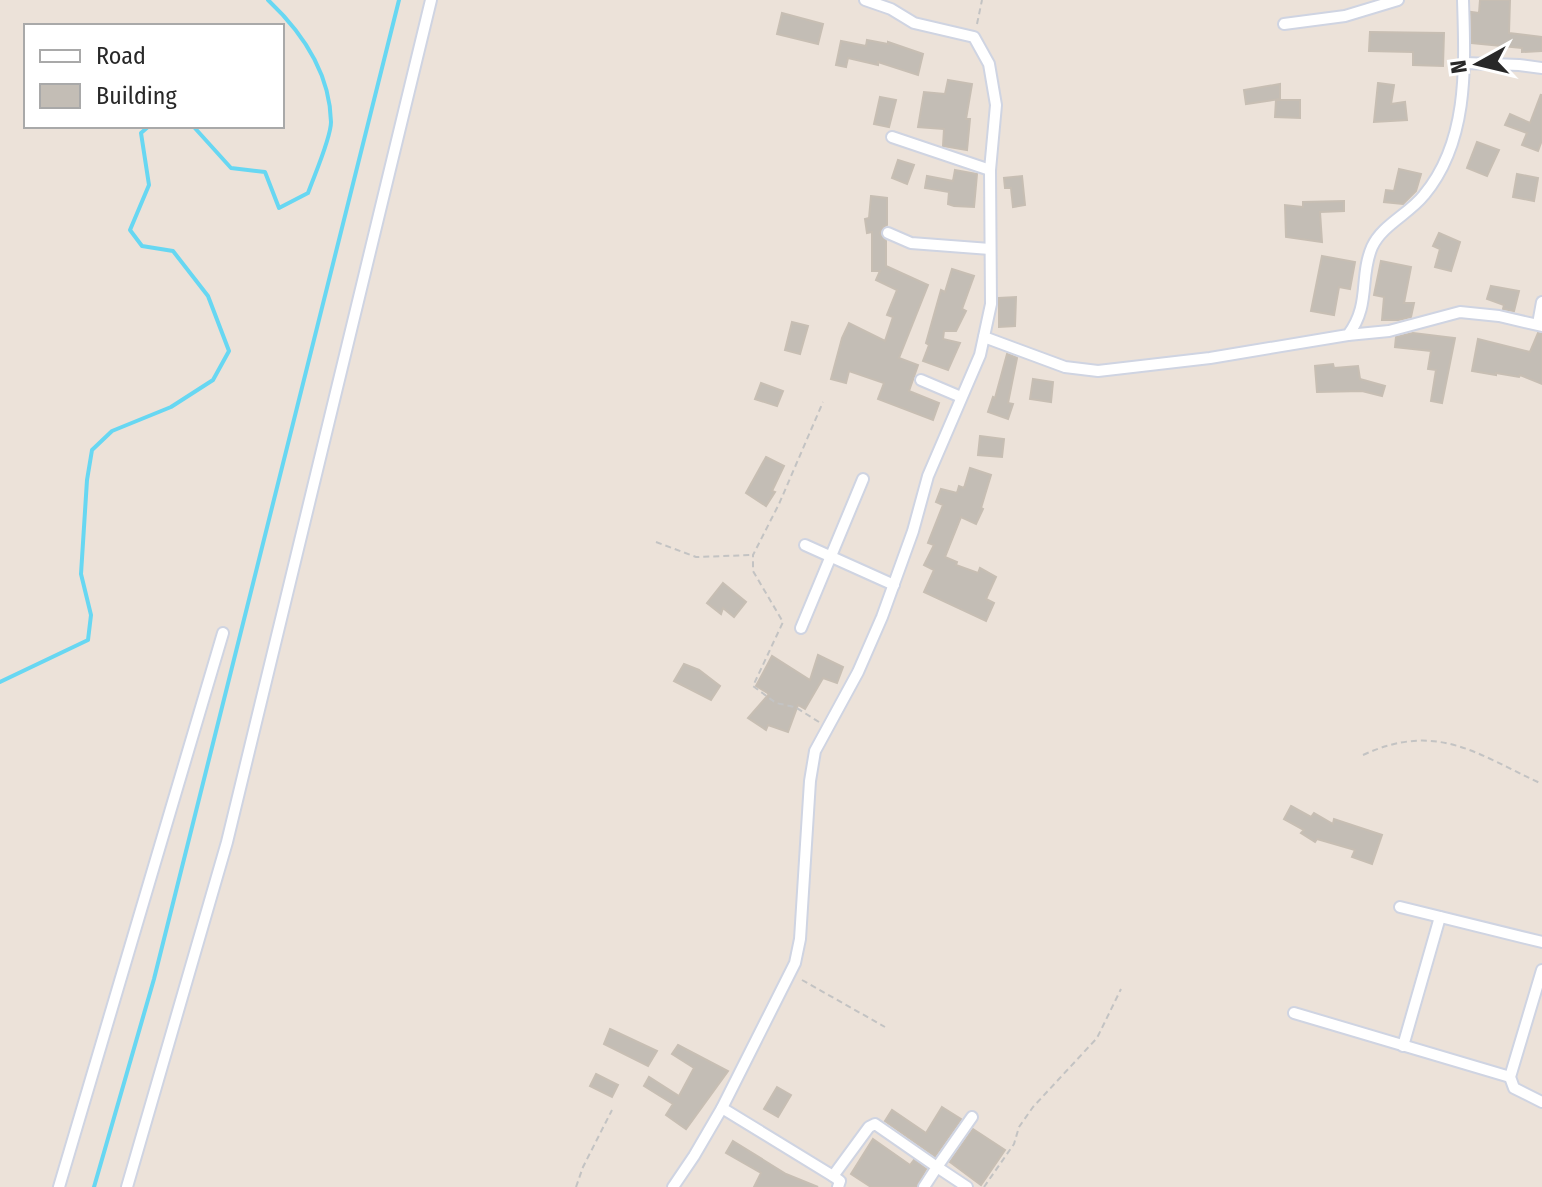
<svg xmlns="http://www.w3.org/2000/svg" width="1542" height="1187" font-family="'Fira Sans Condensed',sans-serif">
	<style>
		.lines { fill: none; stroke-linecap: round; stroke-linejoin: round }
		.stream { stroke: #67d7f2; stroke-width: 4 }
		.building { fill: #c3bdb5; stroke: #c7beb3; stroke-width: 2 }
		.minor-casing { stroke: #cfd4e2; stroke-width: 14 }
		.path { stroke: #c3c3c3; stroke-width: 2; stroke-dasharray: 6 4; stroke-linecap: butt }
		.minor { stroke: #fff; stroke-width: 10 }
	</style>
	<rect width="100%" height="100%" fill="#ece2d9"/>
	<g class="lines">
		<g class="stream">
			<path d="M193,126L231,168L265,172L279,208L308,193C314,176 331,138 331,122C330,73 302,32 268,0"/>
			<path d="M0,682L88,640L91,615L81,574L87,480L92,450L112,431L171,407L213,380L229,351L208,296L173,251L142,246L130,230L149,185L141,133L149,126"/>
			<path d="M94,1187L154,979L399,0"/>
		</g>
	</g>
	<g class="building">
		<path d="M1480,0H1510L1509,33L1542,37V51L1522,52V48L1472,43L1471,12L1479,13Z"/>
		<path d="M782,13L823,24L818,44L777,34Z"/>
		<path d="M1370,32L1444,33L1443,66L1413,65V52L1369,51Z"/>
		<path d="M867,40L888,44V42L923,54L918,75L878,62V65L848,58L846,67L836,65L841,41L866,46Z"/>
		<path d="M948,80L972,84L966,119H970L967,150L943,146L944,129L918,127L924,92L945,94Z"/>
		<path d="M1378,83L1394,85L1391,104L1405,102L1407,120L1374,122Z"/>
		<path d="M1280,84V99L1246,104L1244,90Z"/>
		<path d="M1541,94L1542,140L1538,151L1522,145L1527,133L1505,125L1510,114L1530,123Z"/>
		<path d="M880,97L896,100L889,127L874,124Z"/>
		<path d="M1276,100H1300V118L1275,117Z"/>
		<path d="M1477,142L1499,150L1487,176L1467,168Z"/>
		<path d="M898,160L914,165L907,184L892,178Z"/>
		<path d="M1399,169L1421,174L1416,191L1403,204L1384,202L1386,190L1394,191Z"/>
		<path d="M955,170L977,174L974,207L954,206L948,204L949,192L925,188L927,176L953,181Z"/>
		<path d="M1517,174L1538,178L1534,201L1513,197Z"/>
		<path d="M1022,176L1025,205L1013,207L1011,188H1005L1004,178Z"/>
		<path d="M871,196L887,198V225L883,227L880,233L886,241V266L928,285L899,358L918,365L909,391L939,403L933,420L878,399L884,383L849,371L846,383L831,379L842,338L849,323L885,341L893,317L887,315L897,290L876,280L880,271H872V232L867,233L865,219L869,218Z"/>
		<path d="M1344,201V211L1320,212L1322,242L1286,237L1285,205L1303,207V202Z"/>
		<path d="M1439,233L1460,242L1451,271L1435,267L1440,249L1433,246Z"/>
		<path d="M1322,256L1355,262L1350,289L1339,287L1334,315L1311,311Z"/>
		<path d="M1381,261L1411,267L1404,303H1414L1411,317L1398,320H1382L1384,297L1374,295Z"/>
		<path d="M952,269L974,276L962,309L966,311L956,331H944L943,339L960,343L948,370L923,361L929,345L926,343L941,290L945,292Z"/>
		<path d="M1491,286L1519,291L1514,311L1503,309L1504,305L1487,299Z"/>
		<path d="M1016,297L1015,326L999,327V298Z"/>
		<path d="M792,322L808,326L800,354L785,350Z"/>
		<path d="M1413,333L1455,338L1442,403L1431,401L1436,370L1428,369L1431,351L1395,347L1396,337Z"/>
		<path d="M1538,333L1542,334V384L1520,375L1519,377L1496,373V375L1472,371L1478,339L1530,352Z"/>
		<path d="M1007,354L1017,358L1008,403L1013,404L1008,419L988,412L993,397L995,398Z"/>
		<path d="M1333,364L1334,368L1358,366L1360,379L1385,386L1382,396L1362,391L1317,392L1315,366Z"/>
		<path d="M1033,379L1053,382L1051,402L1030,399Z"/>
		<path d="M761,383L783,391L777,406L755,399Z"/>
		<path d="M980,436L1004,439L1002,457L978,455Z"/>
		<path d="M766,457L784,466L772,491L775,492L766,506L746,493Z"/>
		<path d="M970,468L991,475L981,508L983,509L976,524L961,517L945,557L957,562L956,565L978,573L980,568L996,577L986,599L994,603L986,621L924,592L934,570L924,565L934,545L928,543L943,505L936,502L941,489L957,493L959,486L964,488Z"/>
		<path d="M723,583L746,602L734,617L723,608L721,614L707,603Z"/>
		<path d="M818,655L843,667L837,683L823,678L805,709L798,705L788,732L768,725L766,730L748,718L769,694L756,686L772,656L810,680Z"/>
		<path d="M684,664L699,670L720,686L711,700L674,681Z"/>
		<path d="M1291,806L1311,817L1314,813L1333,824L1334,819L1382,835L1372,864L1352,857L1355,850L1317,839L1315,842L1301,833L1304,830L1284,819Z"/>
		<path d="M610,1029L657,1051L648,1066L604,1044Z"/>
		<path d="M678,1045L728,1071L686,1129L666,1115L673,1104L644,1086L649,1077L679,1096L694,1068L672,1054Z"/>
		<path d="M596,1074L618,1085L612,1097L590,1086Z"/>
		<path d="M777,1087L791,1095L778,1117L764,1109Z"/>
		<path d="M942,1107L961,1119L935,1156L885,1121L892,1110L926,1133Z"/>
		<path d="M973,1129L1005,1150L981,1185L950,1162Z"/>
		<path d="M873,1139L910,1165L914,1160L926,1169L916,1187H871L851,1174Z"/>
		<path d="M733,1141L786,1174L818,1187H754L761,1173L726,1153Z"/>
	</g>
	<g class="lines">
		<g class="minor-casing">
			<g id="minor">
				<path d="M1284,24L1345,16L1398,0"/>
				<path d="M1465,63L1519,65L1542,68"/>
				<path d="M892,137L990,170"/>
				<path d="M888,233L911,243L990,249"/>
				<path d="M1538,324L1542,302"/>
				<path d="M1348,335L1389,331L1460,312L1499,316L1542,326"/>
				<path d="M984,337L1065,367L1098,371L1210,358L1348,335C1371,305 1359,277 1372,247C1382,225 1409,214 1424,195C1469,141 1465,66 1463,0"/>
				<path d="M921,380L961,397"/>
				<path d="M805,545L894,585"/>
				<path d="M801,628L863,479"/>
				<path d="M1400,907L1542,942"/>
				<path d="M1542,970L1510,1077L1514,1088L1542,1102"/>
				<path d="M1294,1013L1510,1077"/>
				<path d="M1403,1046L1440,917"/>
				<path d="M722,1108L833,1176L840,1181L838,1187"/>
				<path d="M833,1176L869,1127L875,1124L937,1167L924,1187"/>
				<path d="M59,1187L223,633"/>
				<path d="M127,1187L227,842L431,0"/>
				<path d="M673,1187L694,1156L722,1108L795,963L800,939L810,781L815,751L858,672L882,617L913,531L928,476L980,355L991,304L990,170L996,105L989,64L974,37L914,23L891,9L865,0"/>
				<path d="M967,1187L937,1167L972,1117"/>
			</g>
		</g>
		<g class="path">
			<path d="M977,24L982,0"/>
			<path d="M656,542L696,557L752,555"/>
			<path d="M819,722L795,707L776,703L753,686L783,622L753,571V555L779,504L823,402"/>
			<path d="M1363,755C1437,721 1477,754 1542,784"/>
			<path d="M802,980L885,1027"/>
			<path d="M576,1187L583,1167L612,1110"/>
			<path d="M984,1187L1014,1144L1019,1127L1033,1107L1097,1038L1121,989"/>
		</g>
		<use href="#minor" class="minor"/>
	</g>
	<rect x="24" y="24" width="260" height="104" fill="#ffffff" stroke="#a9a9a9" stroke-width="2"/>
	<rect x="40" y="50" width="40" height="12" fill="#ffffff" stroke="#a9a9a9" stroke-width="2"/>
	<text x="96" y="64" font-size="24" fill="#282828">Road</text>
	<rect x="40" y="84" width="40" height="24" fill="#c3bdb5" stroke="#a9a9a9" stroke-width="2"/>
	<text x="96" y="104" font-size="24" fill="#282828">Building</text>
	<g transform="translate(1478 64) rotate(262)" stroke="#ffffff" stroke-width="6" paint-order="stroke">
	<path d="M0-6L14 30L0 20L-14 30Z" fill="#282828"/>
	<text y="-12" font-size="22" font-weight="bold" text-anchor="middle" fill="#282828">N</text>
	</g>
</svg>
